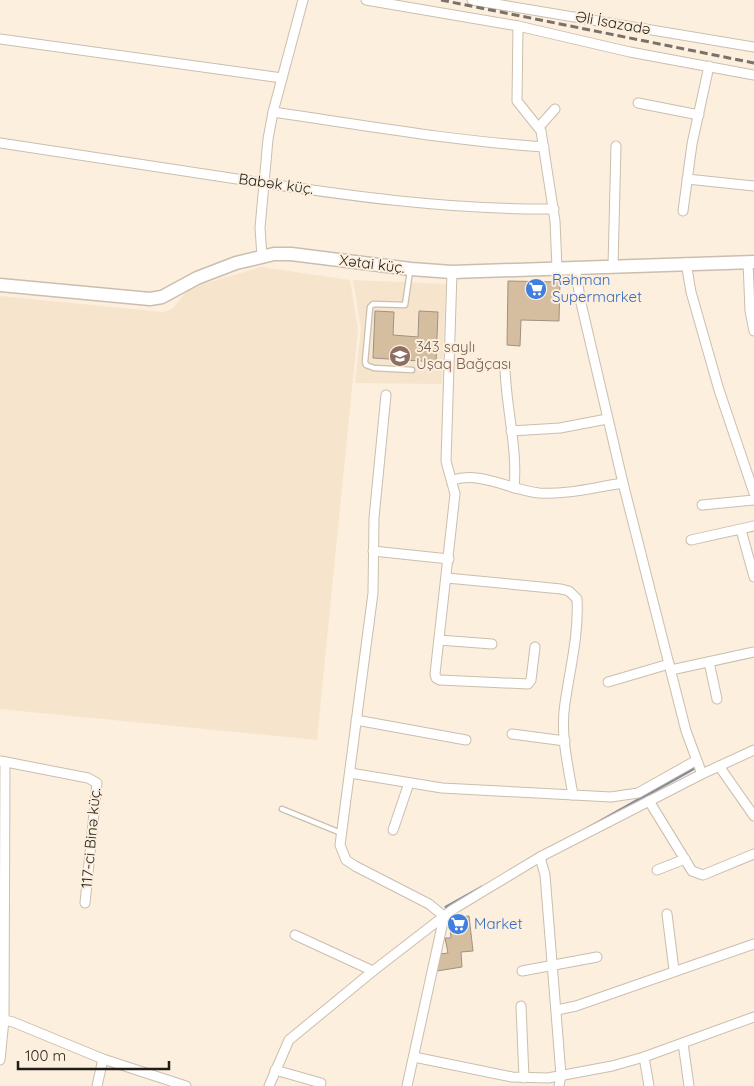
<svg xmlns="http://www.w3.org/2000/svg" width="754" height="1086" font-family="Quicksand,sans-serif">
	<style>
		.built { fill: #f7e4cd }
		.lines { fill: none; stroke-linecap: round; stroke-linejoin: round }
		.stream { stroke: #808b9f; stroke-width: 3 }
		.building { fill: #d5bea0; stroke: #9e9282 }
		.lane-casing { stroke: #cbbeae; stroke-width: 7 }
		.street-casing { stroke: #cbbeae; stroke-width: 11 }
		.secondary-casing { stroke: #cbbeae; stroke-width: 15 }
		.lane { stroke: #fff; stroke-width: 4.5 }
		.street { stroke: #fff; stroke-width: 9 }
		.secondary { stroke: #fff; stroke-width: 12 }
		.rail { stroke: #7a7268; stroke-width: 3; stroke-dasharray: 8 4; stroke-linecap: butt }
		.labels { text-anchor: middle; stroke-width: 4; stroke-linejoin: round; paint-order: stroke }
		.street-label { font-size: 15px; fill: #221d17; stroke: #fcefde }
		.shop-label { font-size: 15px; fill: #366cbe; stroke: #fcefde; text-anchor: start }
		.education-label { font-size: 15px; fill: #785e54; stroke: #fcefde; text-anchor: start }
	</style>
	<rect width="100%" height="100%" fill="#fcefde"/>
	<g class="built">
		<path d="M261,267L350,280L358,329L317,740L0,709V296L163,312L172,309L187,291L193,287Z"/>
		<path d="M353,280L446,284L442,384L355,383L361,329Z"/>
	</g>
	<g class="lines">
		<g class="stream">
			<path d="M588,828L693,769"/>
			<path d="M446,907L482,887"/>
		</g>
	</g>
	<g class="building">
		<path d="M508,281L560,282L559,321L521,320L520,346L507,345Z"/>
		<path d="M375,311L394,312L393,335L418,337L419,311L438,312L436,362L373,358Z"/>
		<path d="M469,916L473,951L461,952L462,967L437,971L440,954L448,953L445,938H451L449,918Z"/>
	</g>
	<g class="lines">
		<g class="lane-casing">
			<g id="lane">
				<path d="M410,271L405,305L373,304L370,307L365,362L366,365L374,368L412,370"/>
				<path d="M282,809L341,833"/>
			</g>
		</g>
		<g class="street-casing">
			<g id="street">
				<path d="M366,0L518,26L630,52L754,75"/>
				<path d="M472,0L754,47"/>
				<path d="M518,26L517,101L541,131L555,221L557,268"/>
				<path d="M0,39L282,78"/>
				<path d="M638,103L699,115"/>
				<path d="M273,112C363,125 453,141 544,147"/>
				<path d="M539,127L555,109"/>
				<path d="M0,143C79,155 158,167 237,179C342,195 447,210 554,209"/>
				<path d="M687,179L754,186"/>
				<path d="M683,211L692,144L709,66"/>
				<path d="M262,256L260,228L268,139L273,112L303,0"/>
				<path d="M748,262L750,311L754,331"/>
				<path d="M686,263L691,292L719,390L754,493"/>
				<path d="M613,266L616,146"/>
				<path d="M575,268L581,303L623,483L686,731L702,774"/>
				<path d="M452,272L446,461L455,494L435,674L436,678L440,680L528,684L531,680L535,647"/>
				<path d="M505,368C506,408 518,449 514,488"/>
				<path d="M386,395L374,518L373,593L340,845L346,860L355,866L429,904L445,917"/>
				<path d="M511,431L560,428L607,419"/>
				<path d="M453,480C481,471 510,490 539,493C567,495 596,487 623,483"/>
				<path d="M702,505L754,500"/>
				<path d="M741,530L754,577"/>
				<path d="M691,540L754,526"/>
				<path d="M373,551L449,559"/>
				<path d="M447,578L561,589L569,591L577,599C579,634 570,669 565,703C560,733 568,766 573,795"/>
				<path d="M439,640L492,644"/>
				<path d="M709,662L717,699"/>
				<path d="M671,670L754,652"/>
				<path d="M608,682L669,664"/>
				<path d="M356,720L466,740"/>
				<path d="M512,734L565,741"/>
				<path d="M1,761L88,778L97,783L85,903"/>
				<path d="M719,766L754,816"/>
				<path d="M350,773L442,788L611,797L638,793L695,761"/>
				<path d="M649,801L692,871L703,875L754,854"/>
				<path d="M393,830L409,783"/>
				<path d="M540,857L545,875L561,1075L559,1086"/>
				<path d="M657,870L685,859"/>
				<path d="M667,914L674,970"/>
				<path d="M295,935L373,971"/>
				<path d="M522,971L597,957"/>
				<path d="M521,1006L524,1078"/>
				<path d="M557,1010L576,1006L754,944"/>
				<path d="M0,1019L13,1022L103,1059L186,1086"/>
				<path d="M683,1043L689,1086"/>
				<path d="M414,1057L512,1077L548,1078L612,1066L644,1057L754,1017"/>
				<path d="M644,1057L649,1086"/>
				<path d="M0,1060L4,1020L5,762"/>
				<path d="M275,1070L321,1083"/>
				<path d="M97,1086L103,1059"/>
				<path d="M269,1086L289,1040L373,971L452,910L540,857L702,774L754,750"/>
				<path d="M407,1086L444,917"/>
			</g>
		</g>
		<g class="secondary-casing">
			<path id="secondary" d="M0,285L150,299L162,297L197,278L236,263L274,254H291L411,269L452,272L754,262"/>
		</g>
		<use href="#lane" class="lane"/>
		<use href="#street" class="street"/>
		<use href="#secondary" class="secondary"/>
		<path class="rail" d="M441,0L754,63"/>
	</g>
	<defs>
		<g id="supermarket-disc" transform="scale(1.125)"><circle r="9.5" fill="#3f7fe0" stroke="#fcefde"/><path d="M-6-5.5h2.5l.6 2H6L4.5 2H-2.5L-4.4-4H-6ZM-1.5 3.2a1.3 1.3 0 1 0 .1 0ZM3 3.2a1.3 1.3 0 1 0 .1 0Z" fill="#fff"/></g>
		<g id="school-disc" transform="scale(1.125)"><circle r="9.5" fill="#8d6e63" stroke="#fcefde"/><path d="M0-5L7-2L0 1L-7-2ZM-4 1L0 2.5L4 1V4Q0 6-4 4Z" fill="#fff"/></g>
	</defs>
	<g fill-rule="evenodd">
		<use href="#supermarket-disc" x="536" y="289"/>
		<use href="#school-disc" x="400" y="356"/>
		<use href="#supermarket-disc" x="458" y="924"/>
	</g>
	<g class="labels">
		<g class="street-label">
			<text transform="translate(613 23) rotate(10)" y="5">Əli İsazadə</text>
			<text transform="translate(276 184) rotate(8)" y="5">Babək küç.</text>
			<text transform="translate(372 264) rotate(7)" y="5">Xətai küç.</text>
			<text transform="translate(91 838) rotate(-85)" y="5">117-ci Binə küç.</text>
		</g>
		<g class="shop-label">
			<text x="552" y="285">Rəhman<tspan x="552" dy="17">Supermarket</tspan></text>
			<text x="474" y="929">Market</text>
		</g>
		<g class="education-label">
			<text x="416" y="352">343 saylı<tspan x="416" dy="17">Uşaq Bağçası</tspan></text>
		</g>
	</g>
	<path d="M18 1061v8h151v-8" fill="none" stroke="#221d17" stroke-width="2.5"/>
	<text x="25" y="1061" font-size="15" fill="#221d17" stroke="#fcefde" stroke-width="4" paint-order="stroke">100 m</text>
</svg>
